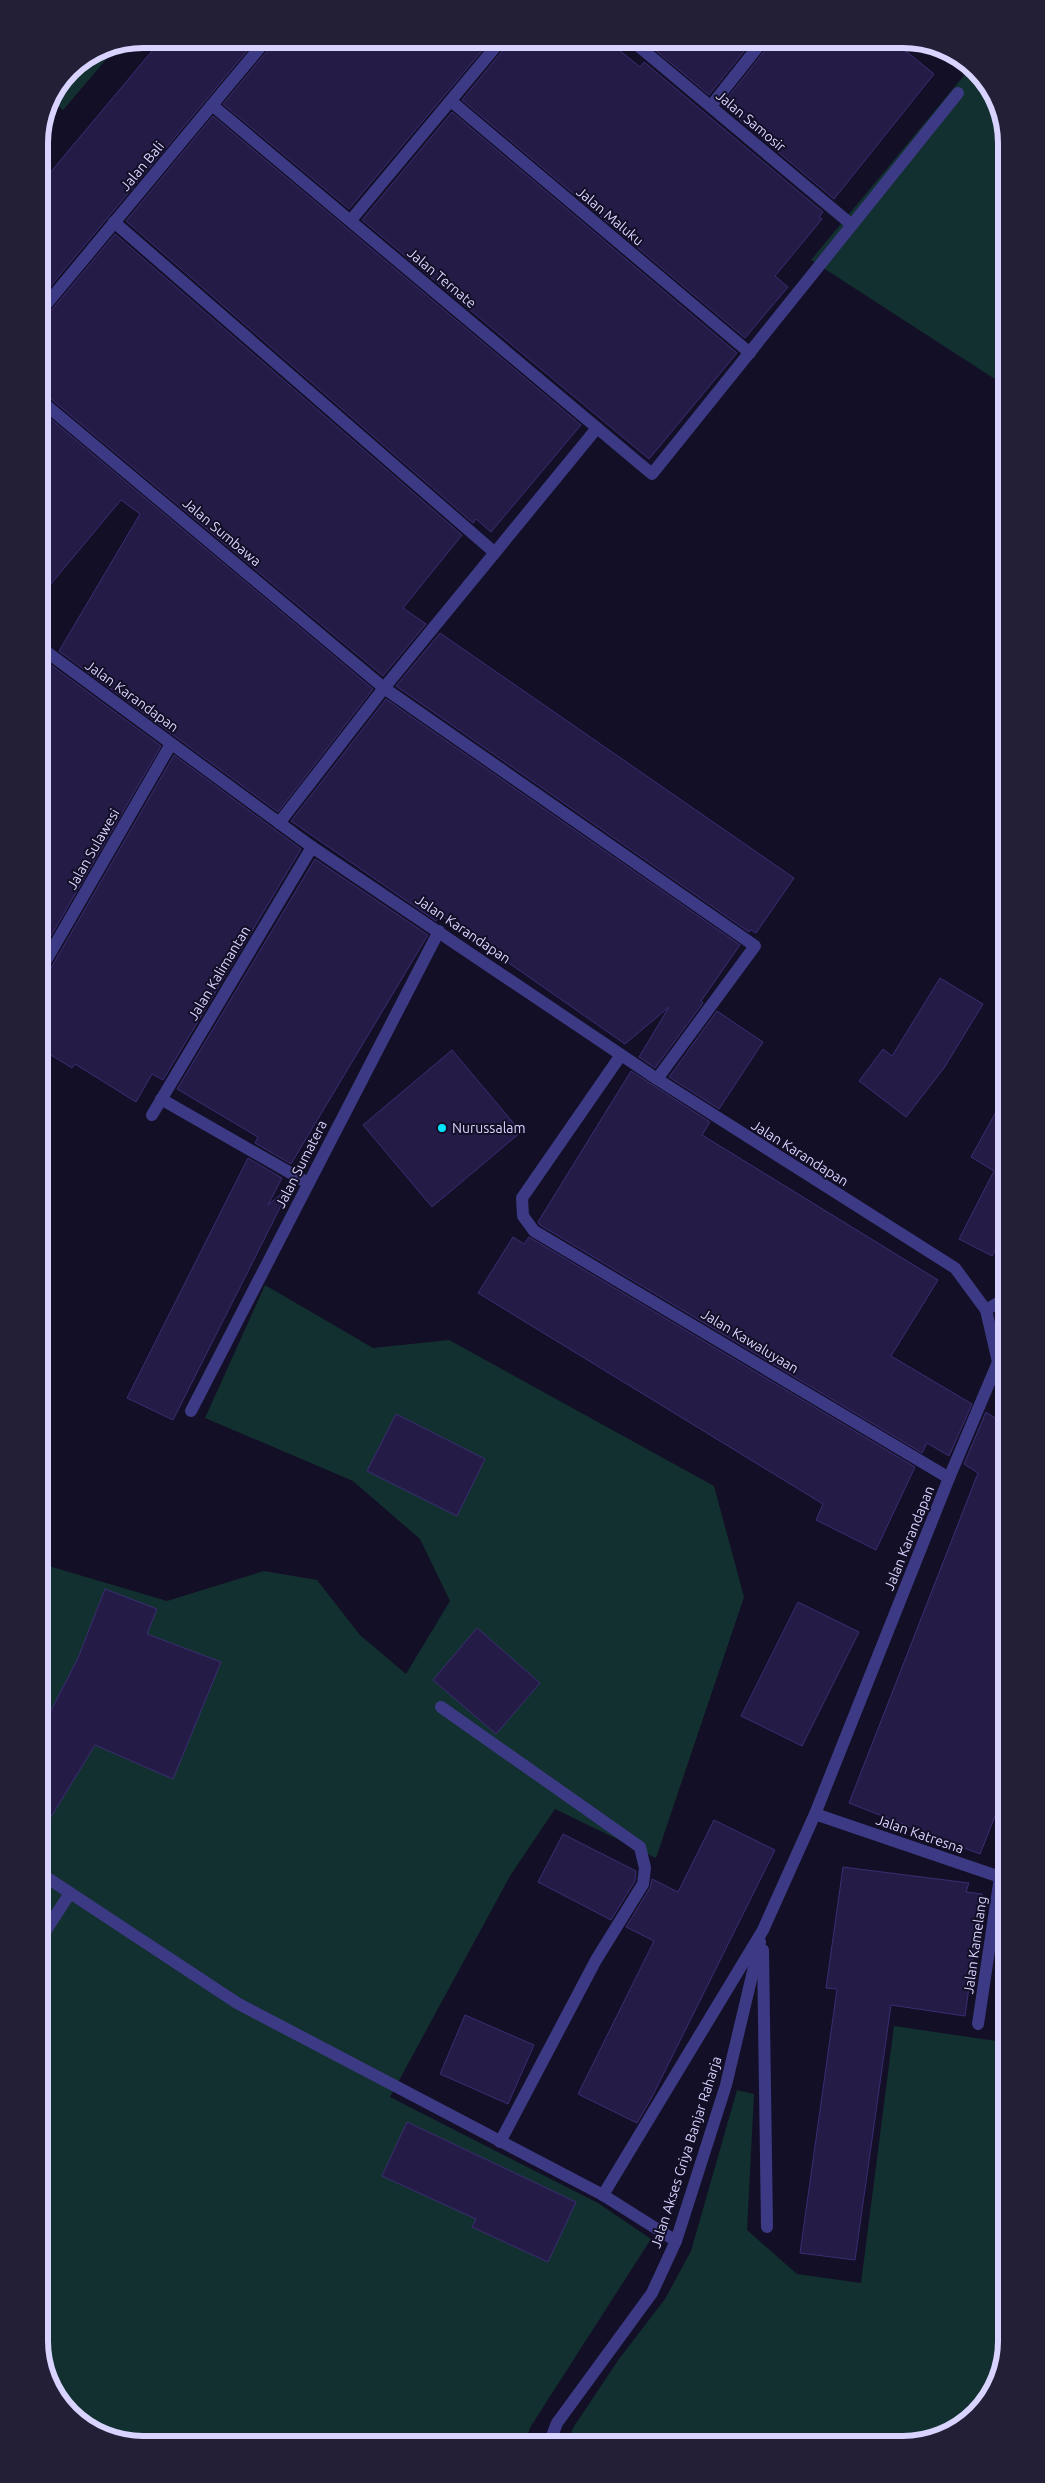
<svg xmlns="http://www.w3.org/2000/svg" width="1045" height="2483" font-family="Ubuntu,sans-serif">
	<style>
		.green { fill: #12302f }
		.building { fill: #241b47; stroke: #3b2d73 }
		.lines { fill: none; stroke-linecap: round; stroke-linejoin: round }
		.minor { stroke: #3d3a85; stroke-width: 12 }
		.poi-dot { fill: #00e5ff; stroke: #130f26; stroke-width: 2 }
		.labels { text-anchor: middle; stroke-width: 4; stroke-linejoin: round; paint-order: stroke }
		.street-label { font-size: 14px; fill: #d9d4ff; stroke: #130f26 }
		.poi-label { font-size: 14px; fill: #d9d4ff; stroke: #130f26; text-anchor: start }
		.rim { fill: none; stroke: #d9d4ff; stroke-width: 6 }
	</style>
	<rect width="100%" height="100%" fill="#130f26"/>
	<g class="green">
		<path d="M120,43L63,110L50,98C69,69 85,50 120,43Z"/>
		<path d="M971,67L1001,109V383L811,260Z"/>
		<path d="M265,1285L373,1348L449,1340L714,1486L744,1597L656,1858L555,1809L510,1876L390,2097L598,2203L651,2239L531,2426L525,2441L135,2444L79,2423L44,2374L42,1564L167,1601L264,1571L317,1580L360,1635L406,1674L450,1601L420,1539L353,1481L205,1418Z"/>
		<path d="M1005,2025L1006,2341L985,2403L936,2439L568,2441L573,2428L619,2359L665,2299L691,2251L737,2090L754,2094L747,2230L797,2274L861,2283L894,2026L1003,2042Z"/>
	</g>
	<g class="building">
		<path d="M162,39H257L39,300V186Z"/>
		<path d="M275,39H492L349,209L223,104L273,44Z"/>
		<path d="M510,39H606L640,67L644,62L823,212L819,217L822,219L775,276L788,287L745,338L462,100L508,44Z"/>
		<path d="M662,39H754L709,95L654,49Z"/>
		<path d="M772,39H891L934,74L834,199L722,105L770,44Z"/>
		<path d="M452,112L737,353L649,459L362,220Z"/>
		<path d="M213,116L581,425L491,532L476,519L473,523L126,221Z"/>
		<path d="M115,234L462,535L403,608L426,624L383,676L45,394L40,392L39,321L45,318Z"/>
		<path d="M40,410L373,689L278,812L59,651L140,514L121,500L40,597Z"/>
		<path d="M440,633L794,878L756,933L751,930L749,932L396,686Z"/>
		<path d="M51,665L161,746L41,953L40,683Z"/>
		<path d="M386,699L740,945L701,1001L703,1003L655,1068L639,1057L669,1007L625,1044L440,915L436,921L291,821Z"/>
		<path d="M174,755L301,849L163,1080L152,1074L136,1102L75,1064L72,1068L41,1049V977L48,973Z"/>
		<path d="M315,859L428,935L291,1164L255,1143L258,1137L177,1089Z"/>
		<path d="M940,978L983,1004L944,1068L906,1117L859,1081L883,1049L892,1056Z"/>
		<path d="M717,1011L763,1042L719,1109L669,1077Z"/>
		<path d="M452,1050L521,1132L432,1207L363,1125Z"/>
		<path d="M631,1071L710,1122L702,1135L938,1280L891,1356L972,1404L949,1456L927,1443L922,1453L540,1225L538,1222Z"/>
		<path d="M1003,1099L1004,1235L992,1256L959,1239L994,1171L971,1157Z"/>
		<path d="M248,1158L282,1178L268,1205L291,1186L173,1420L127,1398Z"/>
		<path d="M513,1237L524,1244L529,1237L915,1467L876,1550L816,1520L823,1504L478,1293Z"/>
		<path d="M1001,1411L1004,1412L1005,1791L980,1854L849,1803L978,1473L964,1464L986,1412L998,1420Z"/>
		<path d="M396,1414L485,1459L457,1516L367,1471Z"/>
		<path d="M105,1589L157,1609L147,1634L221,1662L173,1779L95,1745L43,1830V1726L78,1658Z"/>
		<path d="M798,1602L859,1632L802,1746L741,1716Z"/>
		<path d="M477,1628L540,1683L496,1734L433,1680Z"/>
		<path d="M714,1820L775,1850L652,2097L637,2123L578,2094L654,1941L626,1927L650,1888L652,1879L678,1892Z"/>
		<path d="M563,1834L636,1871L635,1881L611,1920L538,1882Z"/>
		<path d="M843,1867L969,1883L966,1892L982,1894L965,2016L891,2005L855,2260L800,2253L837,1989L826,1988Z"/>
		<path d="M465,2015L534,2045L508,2104L440,2074Z"/>
		<path d="M407,2122L576,2202L548,2262L472,2227L476,2219L382,2176Z"/>
	</g>
	<g class="lines">
		<g class="minor">
			<path d="M630,39L852,225"/>
			<path d="M451,101L750,353"/>
			<path d="M212,105L652,474L958,93"/>
			<path d="M711,106L764,39"/>
			<path d="M351,220L502,39"/>
			<path d="M114,222L494,552"/>
			<path d="M39,313L267,39"/>
			<path d="M40,400L384,688L755,946L657,1079"/>
			<path d="M40,647L312,847L657,1079L955,1268L986,1310L998,1362L949,1478L815,1814L763,1930L603,2195"/>
			<path d="M279,823L384,688L597,428"/>
			<path d="M41,969L171,744"/>
			<path d="M621,1055L522,1198L523,1216L534,1231L949,1478"/>
			<path d="M161,1099L308,1183"/>
			<path d="M152,1115L312,847"/>
			<path d="M986,1310L1004,1299"/>
			<path d="M191,1411L439,931"/>
			<path d="M441,1707L640,1847L645,1868L643,1884L596,1960L500,2142"/>
			<path d="M815,1814L1000,1877L1005,1862"/>
			<path d="M43,1875L237,2003L603,2195L676,2241"/>
			<path d="M43,1935L70,1893"/>
			<path d="M763,1950L767,2227"/>
			<path d="M978,2024L1000,1877L1005,1880"/>
			<path d="M550,2441L557,2423L652,2293L676,2241L726,2085L760,1942"/>
		</g>
	</g>
	<circle class="poi-dot" cx="442" cy="1128" r="5"/>
	<g class="labels">
		<g class="street-label">
			<text transform="translate(751 121) rotate(40)" y="5">Jalan Samosir</text>
			<text transform="translate(142 166) rotate(-50)" y="5">Jalan Bali</text>
			<text transform="translate(610 216) rotate(40)" y="5">Jalan Maluku</text>
			<text transform="translate(442 278) rotate(40)" y="5">Jalan Ternate</text>
			<text transform="translate(222 532) rotate(40)" y="5">Jalan Sumbawa</text>
			<text transform="translate(132 696) rotate(36)" y="5">Jalan Karandapan</text>
			<text transform="translate(93 849) rotate(-60)" y="5">Jalan Sulawesi</text>
			<text transform="translate(463 929) rotate(34)" y="5">Jalan Karandapan</text>
			<text transform="translate(219 973) rotate(-59)" y="5">Jalan Kalimantan</text>
			<text transform="translate(800 1153) rotate(32)" y="5">Jalan Karandapan</text>
			<text transform="translate(301 1164) rotate(-63)" y="5">Jalan Sumatera</text>
			<text transform="translate(750 1341) rotate(31)" y="5">Jalan Kawaluyaan</text>
			<text transform="translate(909 1538) rotate(-68)" y="5">Jalan Karandapan</text>
			<text transform="translate(920 1834) rotate(19)" y="5">Jalan Katresna</text>
			<text transform="translate(975 1945) rotate(-82)" y="5">Jalan Kamelang</text>
			<text transform="translate(686 2152) rotate(-72)" y="5">Jalan Akses Griya Banjar Raharja</text>
		</g>
		<g class="poi-label">
			<text x="452" y="1133">Nurussalam</text>
		</g>
	</g>
	<path d="M0 0H1045V2483H0ZM143 48H903A95 95 0 0 1 998 143V2341A95 95 0 0 1 903 2436H143A95 95 0 0 1 48 2341V143A95 95 0 0 1 143 48Z" fill="#231f37" fill-rule="evenodd"/>
	<path class="rim" d="M143 48H903A95 95 0 0 1 998 143V2341A95 95 0 0 1 903 2436H143A95 95 0 0 1 48 2341V143A95 95 0 0 1 143 48Z"/>
</svg>
